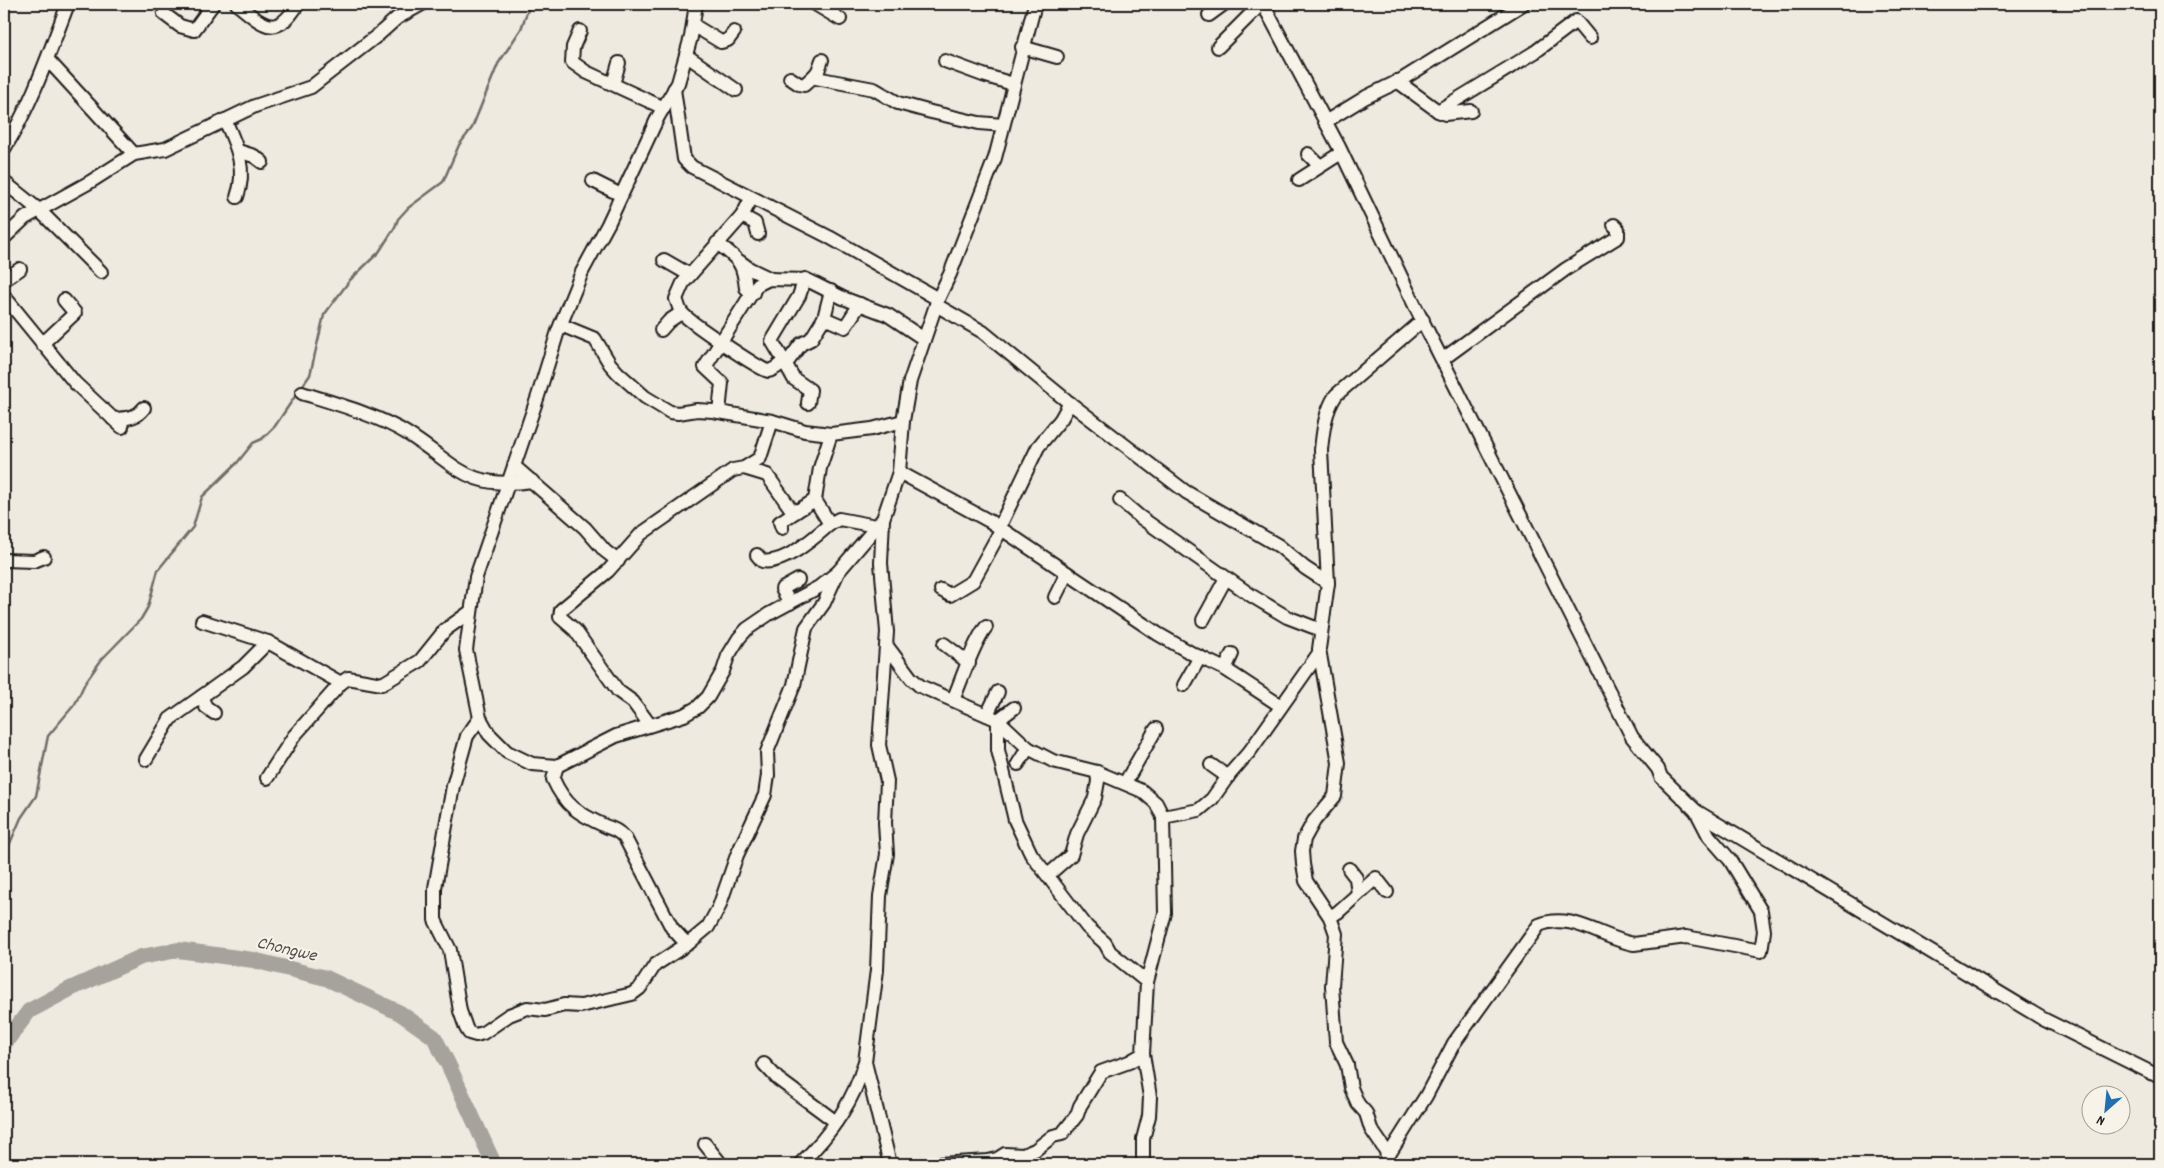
<svg xmlns="http://www.w3.org/2000/svg" width="2164" height="1168" font-family="Dekko,sans-serif">
	<style>
		.lines { fill: none; stroke-linecap: round; stroke-linejoin: round }
		.stream { stroke: #6f6d69; stroke-width: 2.5 }
		.river { stroke: #a6a39d; stroke-width: 16 }
		.minor-casing { stroke: #1c1c1c; stroke-width: 16 }
		.minor { stroke: #f7f3e8; stroke-width: 12 }
		.labels { text-anchor: middle; stroke-width: 4; stroke-linejoin: round; paint-order: stroke }
		.water-label { font-size: 18px; font-style: italic; fill: #535250; stroke: #f7f3e8 }
	</style>
	<rect width="100%" height="100%" fill="#eeeae0"/>
	<filter id="ink" filterUnits="userSpaceOnUse"><feTurbulence type="fractalNoise" baseFrequency=".02" numOctaves="2"/><feDisplacementMap in="SourceGraphic" scale="10" xChannelSelector="R" yChannelSelector="G"/><feConvolveMatrix kernelMatrix="1 2 1 2 8 2 1 2 1" color-interpolation-filters="sRGB"/></filter>
	<g filter="url(#ink)">
		<g class="lines">
			<g class="stream">
				<path d="M301,388L310,375L324,315L350,280L379,252L395,227L398,219L408,208L443,182L459,145L472,128L498,64L521,29L530,4"/>
				<path d="M4,857L21,818L36,796L48,736L75,704L85,683L102,659L141,619L148,607L158,570L193,527L202,497L237,463L253,443L262,439L275,426L298,392"/>
				<path d="M4,1029L9,1035"/>
			</g>
			<path class="river" d="M4,1044L29,1011L70,989L141,957L178,950L253,960L326,978L400,1013L434,1037L448,1064L494,1164"/>
			<g class="minor-casing">
				<g id="minor">
					<path d="M237,4C264,26 276,39 298,4"/>
					<path d="M696,4L691,37L678,83L658,117L608,224L582,272L558,331L538,396L476,577L466,650L480,718L489,734L507,752L532,764L557,766L616,736L684,715L698,707L708,697L723,671L728,656L739,638L747,629L769,614L819,587L838,572"/>
					<path d="M815,4L840,19"/>
					<path d="M1263,4L1339,147L1416,308L1632,737L1658,769L1661,777L1696,811L2043,1019L2160,1077"/>
					<path d="M164,14L180,26L194,30L213,4"/>
					<path d="M1209,15L1224,4"/>
					<path d="M693,25L721,42L728,40L734,32"/>
					<path d="M580,31L573,47L572,62L586,72L664,108"/>
					<path d="M1022,47L1057,57"/>
					<path d="M1218,47L1261,4"/>
					<path d="M687,56L736,90"/>
					<path d="M48,60L134,154"/>
					<path d="M822,60L818,71L814,76L816,78L874,89L898,103L931,112L979,123L1003,125"/>
					<path d="M945,61L983,75L1013,84"/>
					<path d="M790,78L799,84L804,85L814,76"/>
					<path d="M1397,81L1438,111L1535,52L1576,21L1590,38"/>
					<path d="M613,84L619,63"/>
					<path d="M674,89L684,159L692,167L829,237L938,299"/>
					<path d="M1438,111L1445,114L1471,111"/>
					<path d="M225,120C237,146 247,170 237,197"/>
					<path d="M1325,122L1366,97L1401,80L1523,4"/>
					<path d="M4,149C32,104 49,53 68,4"/>
					<path d="M238,151L254,156L262,162"/>
					<path d="M1308,154L1320,166"/>
					<path d="M1299,180L1341,153"/>
					<path d="M593,181L621,195"/>
					<path d="M4,182L39,210L101,272"/>
					<path d="M751,199L742,216L683,283L676,299C678,303 679,310 682,313C688,321 762,371 768,371C775,370 779,365 784,361L794,379L810,390L808,403"/>
					<path d="M742,216L755,223L758,234"/>
					<path d="M4,238L25,218L90,182L134,154L165,149L255,106L311,87L378,35L397,18L422,4"/>
					<path d="M717,243C738,259 743,261 746,288L753,293"/>
					<path d="M664,260L690,275"/>
					<path d="M739,261L750,269L771,279"/>
					<path d="M4,280L20,269"/>
					<path d="M831,291L824,318L845,327L860,304"/>
					<path d="M4,296L75,383L122,427"/>
					<path d="M936,305L983,332L1066,400L1186,492L1279,546L1305,568L1328,583"/>
					<path d="M561,325L595,339L610,364L618,373L645,397L670,412L678,413L697,410L713,411L772,421L805,431L831,434L872,429L903,421"/>
					<path d="M661,330L669,321L681,313"/>
					<path d="M42,344L75,313L64,300"/>
					<path d="M1443,359L1566,269L1618,237V229L1614,225"/>
					<path d="M784,361L772,341L799,296L805,279"/>
					<path d="M786,364L801,344L811,339L824,318"/>
					<path d="M302,393C334,403 380,416 408,434C458,466 466,490 532,481"/>
					<path d="M719,412L722,383L705,367L757,285L769,279L807,280L843,298L888,315L924,339"/>
					<path d="M113,419C126,418 136,419 144,408"/>
					<path d="M831,434L820,468L815,500L830,524L839,519L876,526"/>
					<path d="M514,466L585,528L605,551L618,561"/>
					<path d="M744,468L767,475L791,509L797,511L815,500"/>
					<path d="M899,472L991,522L1158,634L1191,653L1225,669L1232,654"/>
					<path d="M1120,500L1140,517L1252,596L1287,617L1321,630"/>
					<path d="M883,519L881,563L887,632L879,745L887,781L885,823L887,854L880,896L877,970L865,1062L890,1164"/>
					<path d="M782,528L780,522L797,511"/>
					<path d="M999,528L1038,447L1061,419L1070,403"/>
					<path d="M757,555L762,561C784,565 814,538 830,524"/>
					<path d="M4,560L34,561L44,557"/>
					<path d="M941,590L950,595L973,581L1001,530"/>
					<path d="M1055,597L1067,573"/>
					<path d="M790,603L782,589L798,580"/>
					<path d="M1203,620L1226,578"/>
					<path d="M202,621L268,642L341,683"/>
					<path d="M944,644L969,663"/>
					<path d="M887,646L911,678L920,686L998,720L1028,748L1053,761L1097,772L1142,791L1156,803L1163,817L1165,913L1147,982L1143,1054L1150,1097L1149,1116L1143,1139V1164"/>
					<path d="M1225,669L1281,706"/>
					<path d="M1184,685L1200,657"/>
					<path d="M201,697L206,707L214,713"/>
					<path d="M953,700C962,680 973,643 986,627"/>
					<path d="M1014,708L998,720V750L1015,820L1031,854L1087,927L1105,943L1110,952L1147,982"/>
					<path d="M987,715L998,692"/>
					<path d="M480,718L467,736L453,786L435,888V920L450,950L460,1011L466,1028L469,1033L476,1035L483,1033L509,1015L527,1008L545,1010L564,1005L581,1006L632,994L640,988L655,965L689,943L708,927L719,907L737,855L765,795L768,775L767,752L794,685L806,628L824,603L838,572L883,519L899,472L903,421L910,381L938,299L950,274L995,158L1035,4"/>
					<path d="M650,725L633,702L618,691L575,630L560,617L561,610L608,571L641,534L733,470L744,468L760,458L772,421"/>
					<path d="M146,759L170,719L243,667L268,642"/>
					<path d="M1018,764L1028,748"/>
					<path d="M1211,765L1228,777"/>
					<path d="M557,766L553,779C565,806 579,814 605,826C613,829 619,831 625,838L672,928L683,940L689,943"/>
					<path d="M267,778L294,736L341,683L348,678L382,684L420,661L445,630L470,612"/>
					<path d="M1125,783L1156,729"/>
					<path d="M1163,817L1199,810L1212,799L1229,775L1250,751L1319,653"/>
					<path d="M1349,869L1356,878L1358,894"/>
					<path d="M1048,875L1071,855L1077,834L1095,798L1098,781L1097,772"/>
					<path d="M1330,917L1338,912L1376,878L1387,892"/>
					<path d="M764,1064L778,1079L836,1122"/>
					<path d="M705,1144L721,1164"/>
					<path d="M1388,1156L1426,1096L1454,1043L1539,925C1571,911 1603,939 1634,944L1686,937L1761,951L1764,931L1761,911L1730,860L1709,836L1696,811"/>
					<path d="M800,1164C829,1136 853,1104 864,1064"/>
					<path d="M939,1164L988,1161L997,1159L1005,1154L1023,1155L1035,1150L1053,1136L1062,1134L1077,1115L1080,1106L1101,1072L1129,1062L1143,1054"/>
					<path d="M1388,1164L1386,1151L1371,1129L1366,1113L1358,1104L1351,1088L1347,1065L1336,1042L1332,986L1336,934L1330,917L1306,881L1303,864L1302,851L1304,839L1314,821L1335,796L1339,763L1319,649L1328,583L1321,450C1323,431 1325,411 1336,395L1423,320"/>
				</g>
			</g>
			<use href="#minor" class="minor"/>
		</g>
	</g>
	<g class="labels">
		<g class="water-label">
			<text transform="translate(287 948) rotate(13)" y="6">Chongwe</text>
		</g>
	</g>
	<rect width="2164" height="1168" fill="none" stroke="#f7f3e8" stroke-width="20"/>
	<rect x="10" y="10" width="2144" height="1148" fill="none" stroke="#1c1c1c" stroke-width="2" filter="url(#ink)"/>
	<g transform="translate(2106 1110) rotate(207)"><circle r="24" fill="#f7f3e8" stroke="#9f9d96"/>
	<path d="M0-4L9 19L0 12L-9 19Z" fill="#1f6fb2"/>
	<text y="-8" font-size="14" font-weight="bold" text-anchor="middle" fill="#1c1c1c">N</text>
	</g>
</svg>
